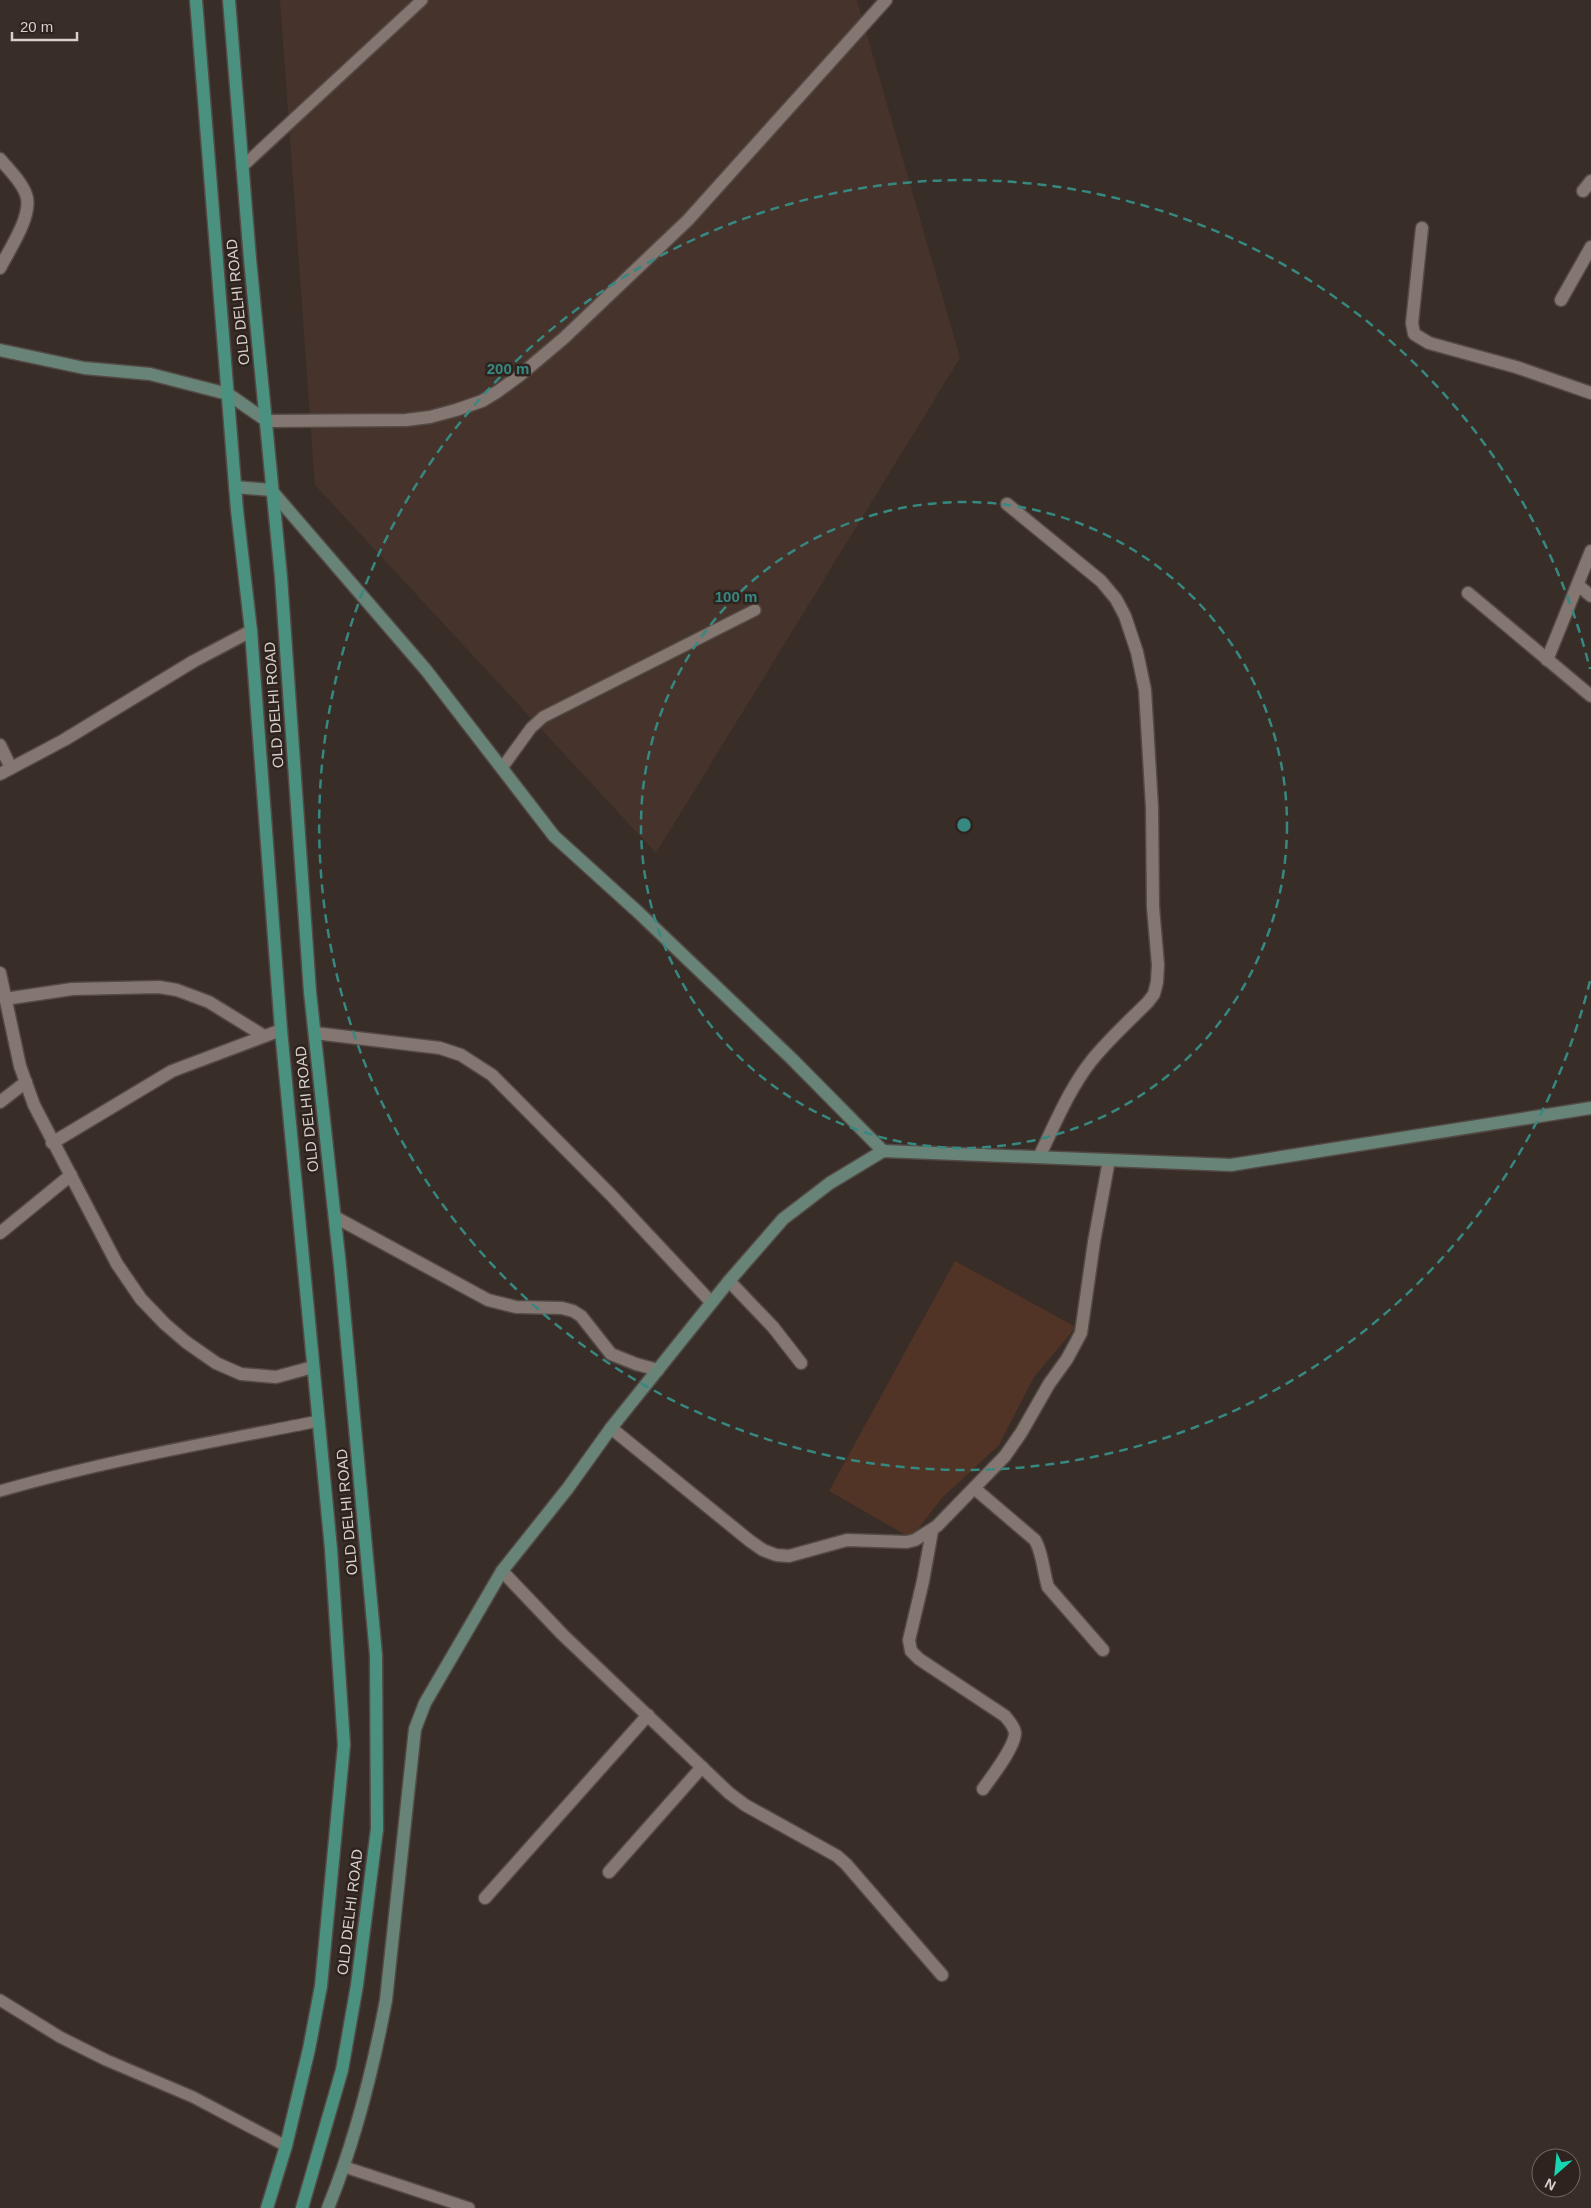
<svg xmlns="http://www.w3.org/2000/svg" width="1591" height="2208" font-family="Helvetica,sans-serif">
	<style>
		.built { fill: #46342c }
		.green { fill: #513425 }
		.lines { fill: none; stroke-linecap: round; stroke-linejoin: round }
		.lane-casing { stroke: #534945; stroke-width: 14 }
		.street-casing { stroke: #534945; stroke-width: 15 }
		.secondary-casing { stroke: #534945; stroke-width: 15 }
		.primary-casing { stroke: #534945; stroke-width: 15 }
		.lane { stroke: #847670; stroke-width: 11 }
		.street { stroke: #847670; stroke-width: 12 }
		.secondary { stroke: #688478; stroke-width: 12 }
		.primary { stroke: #4b917f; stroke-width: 12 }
		.ring { fill: none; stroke: #378881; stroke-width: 2.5; stroke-dasharray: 9 6 }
		.labels { text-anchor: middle; stroke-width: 5; stroke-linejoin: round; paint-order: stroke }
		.street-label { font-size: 15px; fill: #d7d0cc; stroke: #2e231e }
		.centre { fill: #378881; stroke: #2e231e; stroke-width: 2.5 }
		.ring-label { font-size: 15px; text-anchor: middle; font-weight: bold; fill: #378881; stroke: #2e231e; stroke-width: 5; stroke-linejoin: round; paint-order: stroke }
	</style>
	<rect width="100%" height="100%" fill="#382d27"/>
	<path class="built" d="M280,0H857L960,358L656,853L315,485Z"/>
	<path class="green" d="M955,1261L1076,1327L1034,1377L999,1445L942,1498L911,1538L829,1491Z"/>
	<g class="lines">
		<g class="lane-casing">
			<g id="lane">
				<path d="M242,167L422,0"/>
				<path d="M502,768L531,728L543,717L755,610"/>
				<path d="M0,1491C105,1461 212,1442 319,1421"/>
				<path d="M0,2000L60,2037L106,2060L193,2097L286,2146"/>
				<path d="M345,2167L469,2208"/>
			</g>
		</g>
		<g class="street-casing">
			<g id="street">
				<path d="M0,159C9,170 24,184 27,198C31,218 9,250 0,268"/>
				<path d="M1583,191L1591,181"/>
				<path d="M1422,228L1412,323L1414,334L1429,343L1516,367L1591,393"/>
				<path d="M1561,300L1591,247"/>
				<path d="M267,421L406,420L430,417L456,410L482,401L497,392L519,376L564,338L688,220L886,0"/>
				<path d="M1007,504L1101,581L1116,599L1125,616L1137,652L1145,690L1152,807L1153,907L1158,965L1157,982L1154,994L1148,1002C1129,1021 1109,1039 1092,1060C1069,1089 1055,1124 1039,1157"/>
				<path d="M1578,585L1591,596"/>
				<path d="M1468,593L1591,696"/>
				<path d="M1547,660L1591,551"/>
				<path d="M0,745L11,768"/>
				<path d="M0,774L64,740L194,661L251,631"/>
				<path d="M0,973L20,1066L34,1105L117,1264L141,1299L165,1324L186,1342L216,1363L241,1374L276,1377L313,1367"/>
				<path d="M5,999L72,989L159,987L177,990L209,1002L264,1036"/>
				<path d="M315,1033L440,1048L461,1055L492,1075L611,1195L711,1302"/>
				<path d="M0,1102L26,1082"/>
				<path d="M52,1143L172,1071L281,1030"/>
				<path d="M335,1217L488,1300L516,1307L562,1308L573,1311L581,1316L611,1354L636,1364L658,1370"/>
				<path d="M0,1233L71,1175"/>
				<path d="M729,1281L773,1327L801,1363"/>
				<path d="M611,1428L750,1541L763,1550L776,1555L789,1556L847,1540L907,1542L915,1540L937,1526L1005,1456L1021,1433L1049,1384L1067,1359L1081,1333L1094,1242L1109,1160"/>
				<path d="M974,1488L1035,1540C1043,1554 1043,1571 1048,1587L1103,1650"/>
				<path d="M932,1531L923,1581L909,1640L911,1651L919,1659L1005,1716C1009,1721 1014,1726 1015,1733C1015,1747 992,1776 983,1789"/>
				<path d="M502,1571L563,1635L729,1793L745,1805L837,1856L846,1864L942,1975"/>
				<path d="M609,1872L702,1767"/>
				<path d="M485,1898L648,1715"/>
			</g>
		</g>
		<g class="secondary-casing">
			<g id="secondary">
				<path d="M0,350L84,368L150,374L228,394L267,421"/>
				<path d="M235,487L271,490L426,670L554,836L639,913L792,1059L883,1151"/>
				<path d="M328,2208C355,2141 373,2070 386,2000L415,1729L425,1703L502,1571L568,1488L611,1428L729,1281L783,1219L830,1183L883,1151L1231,1165L1591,1108"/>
			</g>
		</g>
		<g class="primary-casing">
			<g id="primary">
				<path d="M196,0L237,510L251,631L281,1030L331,1549L344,1745L321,1986L309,2049L286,2146L267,2208"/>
				<path d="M229,0L250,259L281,577L310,992L340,1266L376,1655L377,1829L357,1985L342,2070L302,2208"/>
			</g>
		</g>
		<use href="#lane" class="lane"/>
		<use href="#street" class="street"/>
		<use href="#secondary" class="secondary"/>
		<use href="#primary" class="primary"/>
	</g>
	<g class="ring">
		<circle cx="964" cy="825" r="323"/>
		<path d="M1590 981A645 645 0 1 1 1590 669"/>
	</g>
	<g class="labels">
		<g class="street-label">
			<text transform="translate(238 302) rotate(-96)" y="5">OLD DELHI ROAD</text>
			<text transform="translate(274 705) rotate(-94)" y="5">OLD DELHI ROAD</text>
			<text transform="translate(307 1109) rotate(-96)" y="5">OLD DELHI ROAD</text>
			<text transform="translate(347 1512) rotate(-95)" y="5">OLD DELHI ROAD</text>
			<text transform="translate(350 1912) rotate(-83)" y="5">OLD DELHI ROAD</text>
		</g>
	</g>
	<circle cx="964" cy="825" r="8" class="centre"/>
	<g class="ring-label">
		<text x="508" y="374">200 m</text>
		<text x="736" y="602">100 m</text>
	</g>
	<g transform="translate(1556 2173) rotate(207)"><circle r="24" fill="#2e231e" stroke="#726864"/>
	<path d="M0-4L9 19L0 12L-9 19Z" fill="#18d5b2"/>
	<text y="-8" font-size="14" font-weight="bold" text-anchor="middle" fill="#d7d0cc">N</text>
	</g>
	<path d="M12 32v8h65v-8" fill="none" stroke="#d7d0cc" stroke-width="2.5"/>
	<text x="20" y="32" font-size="15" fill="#d7d0cc" stroke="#2e231e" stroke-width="4" paint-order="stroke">20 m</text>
</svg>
